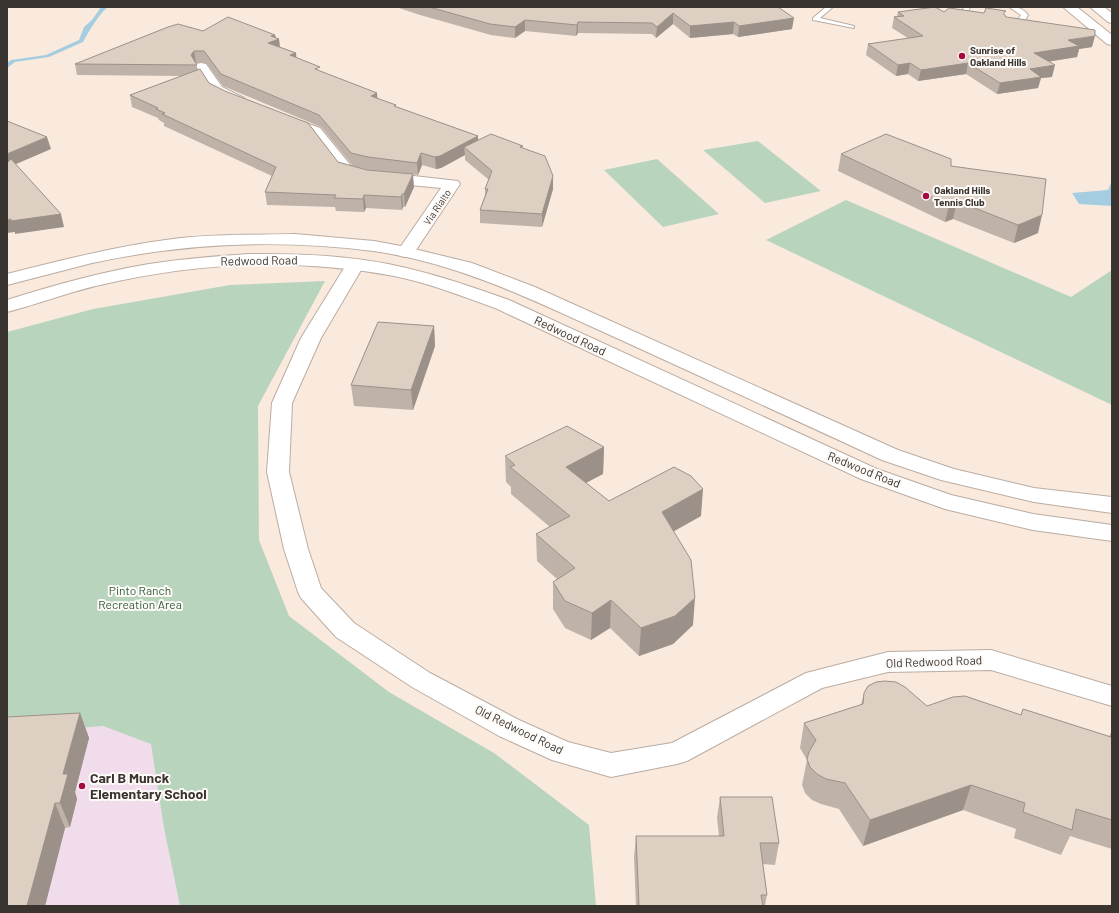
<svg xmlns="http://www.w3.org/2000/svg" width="1119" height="913" font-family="Barlow,sans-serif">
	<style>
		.education { fill: #f1dceb }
		.green { fill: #b9d4bd }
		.water { fill: #a5cde0 }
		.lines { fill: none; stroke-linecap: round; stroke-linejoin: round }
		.stream { fill: #a5cde0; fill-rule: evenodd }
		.service-casing { stroke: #bbaca1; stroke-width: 2 }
		.minor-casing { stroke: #bbaca1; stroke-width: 2 }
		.secondary-casing { stroke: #bbaca1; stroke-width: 2 }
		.service { fill: #fff; fill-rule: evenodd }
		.minor { fill: #fff; fill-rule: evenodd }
		.secondary { fill: #fff; fill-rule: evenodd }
		.wall { fill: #bfb2a8 }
		.shaded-wall { fill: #9b9188 }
		.building { fill: #decfc3; stroke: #9b9188 }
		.poi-dot { fill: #a40940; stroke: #fdfaf7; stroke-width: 1.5 }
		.labels { text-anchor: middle; stroke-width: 4; stroke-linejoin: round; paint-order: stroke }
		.far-poi-label { font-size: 10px; font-weight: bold; fill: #3a3430; stroke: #fdfaf7; text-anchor: start }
		.far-street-label { font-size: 10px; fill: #3a3430; stroke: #fdfaf7 }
		.street-label { font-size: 12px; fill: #3a3430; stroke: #fdfaf7 }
		.park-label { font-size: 12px; fill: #2d5c38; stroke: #fdfaf7 }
		.near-poi-label { font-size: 14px; font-weight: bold; fill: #3a3430; stroke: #fdfaf7; text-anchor: start }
	</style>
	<rect width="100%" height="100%" fill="#faeade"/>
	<path class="education" d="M103,726L152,744L164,828L180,906H7V734Z"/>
	<g class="green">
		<path d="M758,141L821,191L765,203L703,150Z"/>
		<path d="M657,159L719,214L663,227L604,170Z"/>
		<path d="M846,200L1071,297L1112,270V405L766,240Z"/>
		<path d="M325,281L258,406L259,540L289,616L389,692L494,753L589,825L596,906H180L164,828L151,744L103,726L7,734V332L93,309L230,285Z"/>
	</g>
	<path class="water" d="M1111,183H1112V206L1079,204L1072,193L1108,190Z"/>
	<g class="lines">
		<path class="stream" d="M101,7H108C98,15 89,31 83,42L49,57L15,62L7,68V63L11,60L46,55L79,40L84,27L92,20Z"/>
		<g class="service-casing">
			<g id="service">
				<path d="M826,7H833L820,18L854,26V28L813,20V18Z"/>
				<path d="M964,7H970L968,12L970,15L977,18V20L965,17L962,12Z"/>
				<path d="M1009,7C1017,7 1023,8 1028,15C1025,24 1013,26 1005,25V23L1018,19L1021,15Z"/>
			</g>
		</g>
		<g class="minor-casing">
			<g id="minor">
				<path d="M201,63L206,64L222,87L244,98L246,101L244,104C236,106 219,99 212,93C205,87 199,75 194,67L196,64Z"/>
				<path d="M286,116L320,128L352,167L369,171L458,181L460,184L412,256L406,257L400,256L397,252L441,188L369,181L340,173L310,134L281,123L279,120L281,117Z"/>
				<path d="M355,260L361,261L364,265L321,338L292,403L289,472L308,549L321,588L354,623L430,673L519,720L568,742L611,753L672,743L806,673L888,652L991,650L1112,686V706L991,670L888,672L822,688L687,761L677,764L611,777L552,760L499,736L412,687L336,637L301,598L298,592L284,549L267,472L272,403L301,338L346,265L349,261Z"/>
			</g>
		</g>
		<g class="secondary-casing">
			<g id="secondary">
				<path d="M1063,7H1077L1112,35V45L1107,44Z"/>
				<path d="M1090,7H1104L1112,13V23L1108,22Z"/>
				<path d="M295,234L374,241L406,247L472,263L535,287L898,450L954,469L1034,488L1112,497V513L1034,502L941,480L882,460C795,420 708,380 621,340C541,304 461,263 373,251C280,239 184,243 92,263C64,270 35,278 7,285V274C62,260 117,246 173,239C213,234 255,235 295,234Z"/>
				<path d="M249,254C282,254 314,254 347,258C402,263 456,281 509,300L877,469L951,495L1033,514L1112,525V541L1033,530L945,509L861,479L495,308C462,296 429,283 394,276C297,258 196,262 100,285C69,292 38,304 7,312V300C54,285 101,272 149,264C182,259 216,256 249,254Z"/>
			</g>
		</g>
		<use href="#service" class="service"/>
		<use href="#minor" class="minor"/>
		<use href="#secondary" class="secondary"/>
	</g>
	<g class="wall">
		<path d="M396,7H778L792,29L738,37L733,34L690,38L673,24L656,38L652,34L578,33L576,36L525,31L515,38L491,35L420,15Z"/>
		<path d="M898,12L984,13L1005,15L1006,17L1092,47L1079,49L1077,57L1048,62L1052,77L1041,78L1038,88L997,94L966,74L918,81L908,74L896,76L866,55L868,44L908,38L892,28L894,17L897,16Z"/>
		<path d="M275,35L276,38L279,39L280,47L296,53V58L320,71L396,107L478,136V140L523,148L553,176V189L542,227L480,223V210L485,195V189L489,180L465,160V155L441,168L436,169L422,165L418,175L369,170L353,166L321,127L223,86L206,63H196L198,70L209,83L338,162L414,187L405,207H403L402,210L366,208L364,212L336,211L335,207L267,205L265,192L272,176L164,126V123L159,120L158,118L132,107L130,95L181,76L77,75L75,64Z"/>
		<path d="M841,154L951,166L1038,233L1014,243L953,219L945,222L838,171Z"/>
		<path d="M434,326L435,346L413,410L354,406L351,385Z"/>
		<path d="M604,447L603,474L586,483L609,501L701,516L674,531L693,625L673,644L639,656L610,628L591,640L565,628L553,609V582L557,579L537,561L536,534L550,527L511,494V487L506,482L505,456Z"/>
		<path d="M864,693L927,706L1021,715L1023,709L1109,737L1112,730V849L1070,836L1061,855L1014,838L1016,829L963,810L863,846L839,809L821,804L812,800L805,793L802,785L807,760L800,748L804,723L861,705Z"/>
		<path d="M80,713L89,738L75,792L77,799L70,827L65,828L45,906H7Z"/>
		<path d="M720,797L779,843L775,865L763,864L767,895L765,906H636L634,857L636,836H719L717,818Z"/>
	</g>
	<g class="shaded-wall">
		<path d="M673,13V24L656,38L657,27Z"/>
		<path d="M794,18L792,29L738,37L739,26Z"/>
		<path d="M525,20V31L515,38V27Z"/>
		<path d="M578,22V33L576,36L577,25Z"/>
		<path d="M734,22L733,34L690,38V26Z"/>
		<path d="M275,35L276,40L279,39L280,50L268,43L271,36Z"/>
		<path d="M1095,36L1092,47L1079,49L1077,57L1032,64L1034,53L1068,40Z"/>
		<path d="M194,51L196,63L193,65L191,55Z"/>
		<path d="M296,53L297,65L290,55Z"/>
		<path d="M910,63L908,74L896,76L898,65Z"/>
		<path d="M968,63L966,74L918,81L921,70Z"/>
		<path d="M1055,65L1052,77L1041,78L1038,88L997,94L1000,83L1030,69Z"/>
		<path d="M377,93L378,105L371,96Z"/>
		<path d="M478,136L479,148L464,147L465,155L441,168L436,169L435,157Z"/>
		<path d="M47,137L51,149L7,168V154Z"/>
		<path d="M421,153L422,165L418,175L417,163Z"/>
		<path d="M413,174L414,187L405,207L404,194Z"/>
		<path d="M553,176V189L542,227V214Z"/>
		<path d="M402,194L403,207L402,210L401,197Z"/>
		<path d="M364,195L366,208L364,212L363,199Z"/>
		<path d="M957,201L953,219L945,222L949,205Z"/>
		<path d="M61,214L64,227L15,234V232L7,233V220Z"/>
		<path d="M1042,215L1038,233L1014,243L1018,225Z"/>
		<path d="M434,326L435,346L413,410L411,390Z"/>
		<path d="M604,447L603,474L566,493V467Z"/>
		<path d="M703,489L701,516L660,539L662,512Z"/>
		<path d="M695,598L693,625L673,644L639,656L641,628Z"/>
		<path d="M611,600L610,628L591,640L592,613Z"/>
		<path d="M80,713L89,738L75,792L77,799L70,827L60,803L63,774Z"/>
		<path d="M971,785L963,810L863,846L870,820Z"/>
		<path d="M55,803L65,828L45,906H27Z"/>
	</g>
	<g class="building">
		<path d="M429,7H778L794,18L739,26L734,22L690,26L673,13L657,27L652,23L578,22L577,25L525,20L515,27L490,24Z"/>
		<path d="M935,7L944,12L949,8L984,13L986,8L1006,11L1004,12V14L1006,17L1095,30V36L1068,40L1079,46L1034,53L1055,65L1030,69L1041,77L1000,83L968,63L921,70L910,63L898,65L868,44L923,36L894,17L904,16L898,12Z"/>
		<path d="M228,17L275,35L271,36L279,39L268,43L296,53L290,55L320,67L315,69L377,93L371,96L396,105L394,106L478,136L440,156L435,157L421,153L417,163L368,157L351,153L319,115L221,74L204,51H194L191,55L197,65L75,64L168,27L178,24L203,31Z"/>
		<path d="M200,69L209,83L225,91L308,123L338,162L367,170L413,174L404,194H402L401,197L364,195L363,199L334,198L336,195L265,192L276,167L162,114L165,113L156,109L158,108L130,95Z"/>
		<path d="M7,121L47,137L7,154Z"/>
		<path d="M491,134L523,146L520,147L545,156L553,176L542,214L480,210L488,189H485L492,171L464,147Z"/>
		<path d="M886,134L951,159V166L1046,179L1042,215L1018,225L957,201L949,205L841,154Z"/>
		<path d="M11,159L61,214L11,221V219L7,220V163Z"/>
		<path d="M378,322L434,326L411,390L351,385Z"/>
		<path d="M567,426L604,447L566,467L609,501L674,467L691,476L703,489L662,512L691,560L695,598L675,616L641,628L611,600L592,613L565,601L553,582L575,568L536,534L570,516L510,467L515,465L505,456Z"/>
		<path d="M885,681L896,682L905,687L927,706L953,697L965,696L1021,715L1023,709L1111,737L1112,732V820L1076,809L1072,830L1023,812L1025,803L971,785L870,820L845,783L826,779L817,774L810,767L807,759L809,752L816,740L804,723L863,704L864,693L868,686L876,682Z"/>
		<path d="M80,713L63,774H68L60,803H55L27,906H7V717Z"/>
		<path d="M720,797H772L779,843H760L767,895H761L763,906H639L636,836H724Z"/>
	</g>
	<g class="poi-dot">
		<circle cx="962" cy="56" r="4"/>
		<circle cx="926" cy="196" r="4"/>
		<circle cx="82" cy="786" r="4"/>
	</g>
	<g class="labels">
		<g class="far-poi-label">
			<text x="970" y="54">Sunrise of<tspan x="970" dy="12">Oakland Hills</tspan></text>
			<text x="934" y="194">Oakland Hills<tspan x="934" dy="12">Tennis Club</tspan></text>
		</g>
		<g class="far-street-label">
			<text transform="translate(437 207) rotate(-56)" y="4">Via Rialto</text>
		</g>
		<g class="street-label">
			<text transform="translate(259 261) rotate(-1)" y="4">Redwood Road</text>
			<text transform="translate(570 336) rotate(25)" y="4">Redwood Road</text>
			<text transform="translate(864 470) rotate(22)" y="4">Redwood Road</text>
			<text transform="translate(934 662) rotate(-2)" y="4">Old Redwood Road</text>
			<text transform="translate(519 730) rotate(26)" y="4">Old Redwood Road</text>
		</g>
		<g class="park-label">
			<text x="140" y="595">Pinto Ranch<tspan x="140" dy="14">Recreation Area</tspan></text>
		</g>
		<g class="near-poi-label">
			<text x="90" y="783">Carl B Munck<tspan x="90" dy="16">Elementary School</tspan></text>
		</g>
	</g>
	<rect width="1119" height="913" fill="none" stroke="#3a3430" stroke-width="16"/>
</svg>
